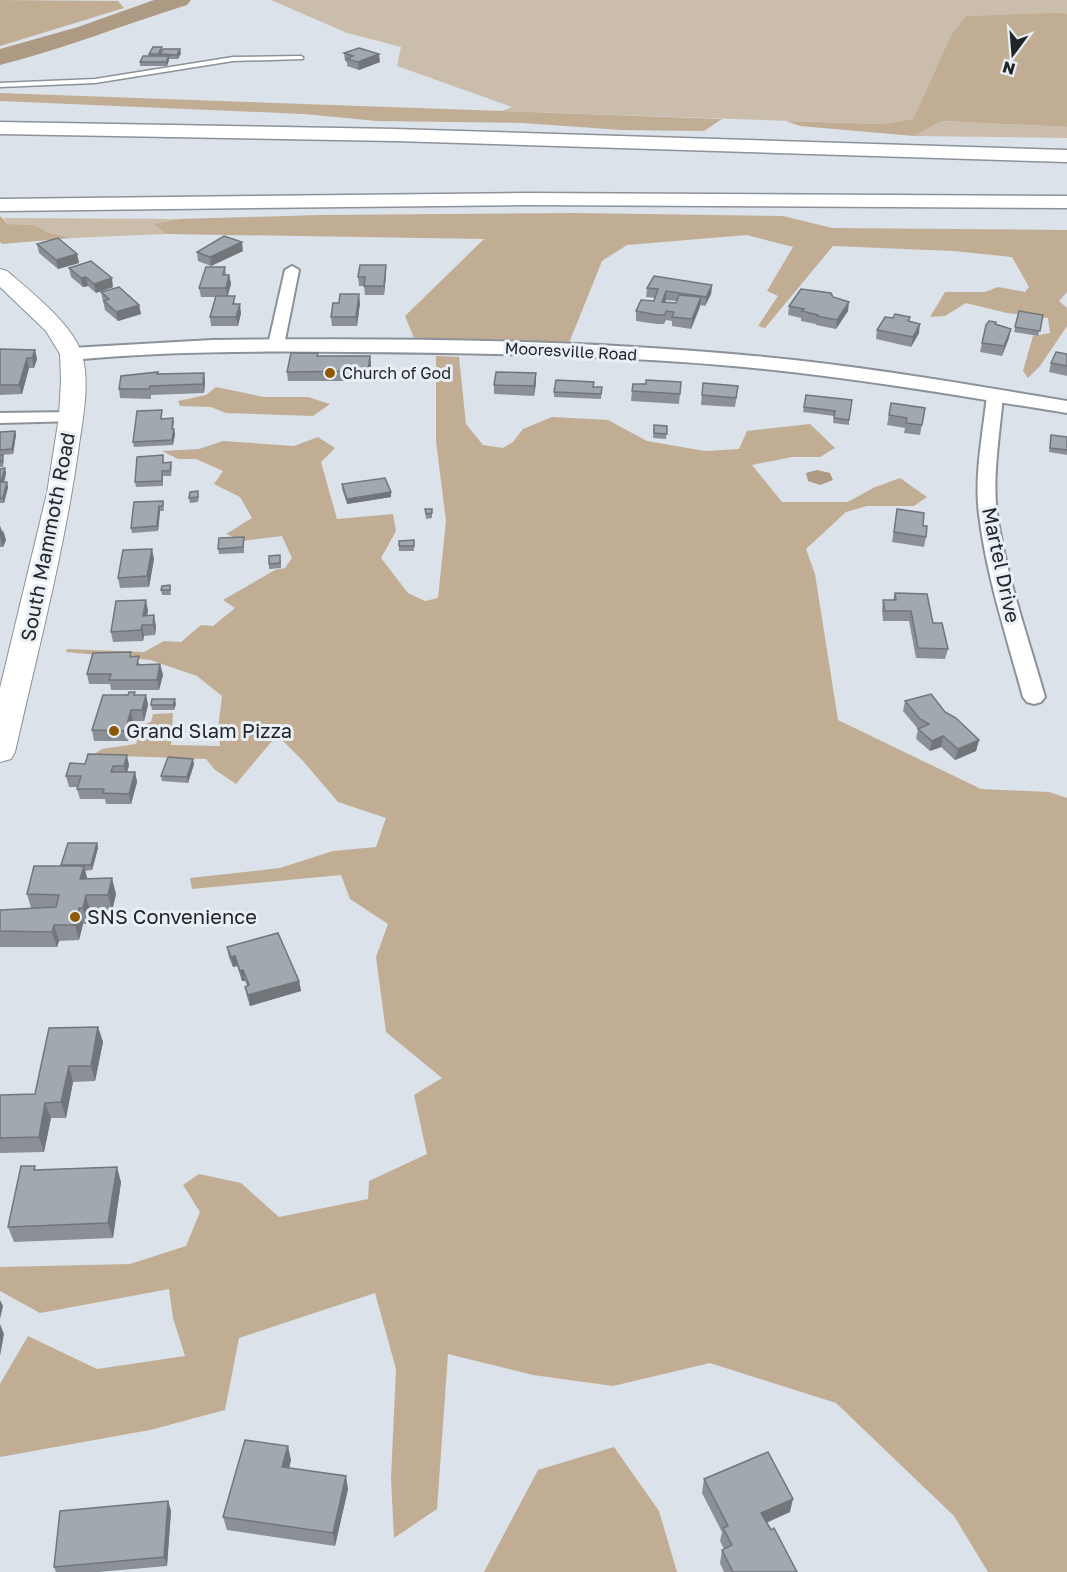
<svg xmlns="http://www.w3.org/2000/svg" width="1067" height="1572" font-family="'Golos Text',sans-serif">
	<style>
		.green { fill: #cbbdac }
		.forest { fill: #c1ad94 }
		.water { fill: #ae9a82 }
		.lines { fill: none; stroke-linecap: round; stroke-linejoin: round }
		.river { fill: #ae9a82; fill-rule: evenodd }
		.service-casing { stroke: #8c9299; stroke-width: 3 }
		.minor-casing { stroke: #8c9299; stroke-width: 4 }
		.tertiary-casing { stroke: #8c9299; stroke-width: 4 }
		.secondary-casing { stroke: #8c9299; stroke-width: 2 }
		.motorway-casing { stroke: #8c9299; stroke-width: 3 }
		.service { fill: #fff; fill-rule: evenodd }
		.minor { fill: #fff; fill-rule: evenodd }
		.tertiary { fill: #fff; fill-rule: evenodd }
		.secondary { fill: #fff; fill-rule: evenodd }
		.motorway { fill: #fff; fill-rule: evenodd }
		.wall { fill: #8a9096; fill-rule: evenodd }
		.shaded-wall { fill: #71767a }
		.building { fill: #a1a8ae; stroke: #71767a; stroke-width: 1.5 }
		.poi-dot { fill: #8b5a02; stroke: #e9eff6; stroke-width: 2 }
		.labels { text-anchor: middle; stroke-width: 6; stroke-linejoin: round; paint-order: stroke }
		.far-street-label { font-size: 16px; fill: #222527; stroke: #e9eff6 }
		.far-poi-label { font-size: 16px; fill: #222527; stroke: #e9eff6; text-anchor: start }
		.street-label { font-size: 20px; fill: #222527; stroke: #e9eff6 }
		.poi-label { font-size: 20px; fill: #222527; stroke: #e9eff6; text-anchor: start }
	</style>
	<rect width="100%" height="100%" fill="#dbe2e9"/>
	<g class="green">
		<path d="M271,0H1067V14L966,16L951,35L913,119L882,124L502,111L512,107L397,66L401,47L347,33Z"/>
		<path d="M942,121L1067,127V138L914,136Z"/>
		<path d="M4,218L180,219L155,224L167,234L72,238L47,232L35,225L8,224Z"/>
	</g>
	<g class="forest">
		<path d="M0,0L118,1L124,8L0,46Z"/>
		<path d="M1056,13L1067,14V127L942,121L914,136L800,126L786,121L882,124L913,119L951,35L966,16Z"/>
		<path d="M0,93L722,119L704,131L622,130L522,123L377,121L304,114L0,101Z"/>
		<path d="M573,213L783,216L832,228L1067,230V292L1059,301L1067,308V326L1040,366L1028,378L1023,371L1033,336L1050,333L1048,318L1007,313L966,303L945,316L930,317L945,292H985L998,287L1025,292L1029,287L1012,257L953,251L833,246L765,328L758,326L778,296L767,291L793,247L747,235L627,245L602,261L569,343L414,338L405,316L484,239L167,234L154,224L180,219L320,215Z"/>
		<path d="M0,216L8,224L35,225L47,232L72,238L2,244L0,242Z"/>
		<path d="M436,356L459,357L466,424L483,445L503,448L513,442L523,429L552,417L608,420L647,441L705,451L739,449L747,431L810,424L835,448L820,457H792L752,465L782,502H848L873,488L900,478L927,497L914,506H867L846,512L806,549L815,574L838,720L981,789L1049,792L1067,798V1572H988L954,1516L836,1403L710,1363L613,1386L533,1375L448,1354L437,1509L394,1538L391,1479L396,1369L375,1293L239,1338L225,1410L150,1430L0,1457V1384L28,1336L97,1369L185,1356L173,1318L169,1289L40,1313L0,1291V1267L130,1264L186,1246L200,1212L183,1185L199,1174L241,1183L279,1217L368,1199L369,1181L427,1154L414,1095L442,1078L386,1032L376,957L388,924L350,899L341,875L192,889L190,878L280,868L333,851L376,847L386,818L338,802L303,761L277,735L236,784L214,769L206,759L93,755L102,749L136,744L142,725L151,722L153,714L173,713L171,745L220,746L218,729L222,696L197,676L150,660L66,652L67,649L144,652L164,641L181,642L201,625L213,626L235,608L223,600L275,570L285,568L292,558L282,536L242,541L226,534L252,518L240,497L214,484L223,471L196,459H178L162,451L199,449L223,441L294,446L318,437L335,448L321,462L337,519L393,514L396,531L381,558L408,593L425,601L438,598L446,521L436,441Z"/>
		<path d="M216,387L264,397H308L330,404L313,416L226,413L211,407L180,406L178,401L206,395Z"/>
		<path d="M614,1447L659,1511L677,1572H484L538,1470Z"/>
	</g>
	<path class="water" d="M817,470L830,473L833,480L820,485L808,481L806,473Z"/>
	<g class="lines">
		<path class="river" d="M154,0H191L187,5C125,24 64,49 0,65V49L78,27Z"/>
		<g class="service-casing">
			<path id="service" d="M301,56L303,57V59L233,61L95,83L0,87V83L95,79L233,57Z"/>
		</g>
		<g class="minor-casing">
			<g id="minor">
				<path d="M292,266L299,270L284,345L276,350L268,345L285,270Z"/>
				<path d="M995,390L1003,395C1000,433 992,476 997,514C1006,576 1028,637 1045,697L1041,702L1034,704L1027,702L1023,697C1007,638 986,575 979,514C974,476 983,433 987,395Z"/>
				<path d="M71,412L77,413L80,417L77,421L0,423V413Z"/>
			</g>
		</g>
		<g class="tertiary-casing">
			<path id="tertiary" d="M212,340C389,338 567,339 743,355C852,364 959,383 1067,401V413C960,396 852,377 744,367C614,355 483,353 352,352C258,351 165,351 71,360L64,358L61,354L64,350L71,348Z"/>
		</g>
		<g class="secondary-casing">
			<path id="secondary" d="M0,269L7,271C30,291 74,325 82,355C90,382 83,418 79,445C65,548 38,650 15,752L11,759L0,762V688L47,493L59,417L61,380L60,354L46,331L0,287Z"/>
		</g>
		<g class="motorway-casing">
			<g id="motorway">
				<path d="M0,122L395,129L1067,150V162L395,141L0,134Z"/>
				<path d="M524,193L1067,196V208L524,205L0,211V199Z"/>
			</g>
		</g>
		<use href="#service" class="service"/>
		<use href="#minor" class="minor"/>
		<use href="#tertiary" class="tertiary"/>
		<use href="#secondary" class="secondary"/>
		<use href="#motorway" class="motorway"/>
	</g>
	<g class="wall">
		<path d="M163,50L181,53L178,59H169V60L167,66H140V62L149,56V54Z"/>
		<path d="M344,53L380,62L359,70L347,66V62L345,61Z"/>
		<path d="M37,244L77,254L79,263L58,269L39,253Z"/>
		<path d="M243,251L211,266L198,261L197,252Z"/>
		<path d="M225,267L226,275H229L231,284L228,296L236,304L241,313L238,326H211L210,317L215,297H201L199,288Z"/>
		<path d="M69,268L113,287L96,293L88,286L83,287L71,277Z"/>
		<path d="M386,274L384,295H365L364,286H359L358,277Z"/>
		<path d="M712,285L711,294L705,306L700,305L691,329L672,326V321L666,320L664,324H657L636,321V311L654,301L655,298L646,297L647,288ZM666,300L676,301V303L665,302Z"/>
		<path d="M101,292L139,305L141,314L118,321L105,310Z"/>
		<path d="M833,297L848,311L836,329L816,325V324L801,321V318L788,315L789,306Z"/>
		<path d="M360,303L357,326H332L331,317Z"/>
		<path d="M1019,311L1043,315L1038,336L1014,332Z"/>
		<path d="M910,317L909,322L919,333L911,347L876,339L877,330L893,318Z"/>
		<path d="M995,324L1009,338L1002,356L980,352L986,325Z"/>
		<path d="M0,349L35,350L37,359L34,368H29L22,394L0,395Z"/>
		<path d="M318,353V356H370L371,365L369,381H288L287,372Z"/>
		<path d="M1067,354V376L1049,372L1051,363Z"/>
		<path d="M204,373L205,383L204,393L151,395V399L120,398L119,389Z"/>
		<path d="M536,373V383L534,396L494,394V385Z"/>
		<path d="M681,382L679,404L631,401L632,391L646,384Z"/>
		<path d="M703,383L737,395L735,407L701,405Z"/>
		<path d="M594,387H602L601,399L554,397V392Z"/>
		<path d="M806,395L849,420V425L833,423L834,416L803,412Z"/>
		<path d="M891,403L925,408L920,435L904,433L905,428L887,425Z"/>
		<path d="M162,410V419L173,418L174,423L173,429L175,434L173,445L134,447L133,442Z"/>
		<path d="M654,425L667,426L666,439L653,438Z"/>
		<path d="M15,431L16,435L13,454L3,455L4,460L3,467H0V432Z"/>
		<path d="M1051,435L1067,437V455L1049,452Z"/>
		<path d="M164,460V463L171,462L172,467L171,476H163V486L136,487L135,482Z"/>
		<path d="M0,469L6,473L4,482L8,487L4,503H0Z"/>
		<path d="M342,484L391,492V497L347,504L342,489Z"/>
		<path d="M199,496L198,502L190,503L189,498Z"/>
		<path d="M163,501L164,511H160L158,531L132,533L131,528Z"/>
		<path d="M425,509H432V518L426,519Z"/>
		<path d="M897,509L923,526L926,537L924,547L892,542Z"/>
		<path d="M0,526L6,540L3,547H0Z"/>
		<path d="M414,540V551H399V541Z"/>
		<path d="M244,542V553L219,554L218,549Z"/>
		<path d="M154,559L149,587L120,588L118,578Z"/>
		<path d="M281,560V568L269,569V564Z"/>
		<path d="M170,585L171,595H162L161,590Z"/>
		<path d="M895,593L933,623L948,649L945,659L916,658L909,621H883L882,610L883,600H893Z"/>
		<path d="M148,610L147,616L156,626L155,635L144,636L143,641L113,642L111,632Z"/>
		<path d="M132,657L141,665L160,664L163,675L159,690H111L110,684H89L87,674Z"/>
		<path d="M136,695H146L148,705L144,721H133L128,741H94L92,730Z"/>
		<path d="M905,701L945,712L979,740L976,751L955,760L941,747L930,751L916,739L918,729L903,711Z"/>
		<path d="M176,704L174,710H152L151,705Z"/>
		<path d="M70,763L129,765L127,772H135L137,782L131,804H106L105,799H80L77,789L78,787H69L66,776Z"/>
		<path d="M194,764L188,783L162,781L161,776Z"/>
		<path d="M97,843L98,848L92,870L85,871L87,879L116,894L112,911H90L87,924H83L79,940L59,941L57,947H0V910L31,908L27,894L62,866Z"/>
		<path d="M227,947L299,981L301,991L250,1006L247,997L245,987L247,986L245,981H242L237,966L233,967L229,958Z"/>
		<path d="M98,1027L103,1042L95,1081L73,1082L66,1118H51L44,1152L0,1153V1095L35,1094Z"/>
		<path d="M36,1170L121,1182L113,1238L14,1242L8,1227Z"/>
		<path d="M291,1460L289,1468L348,1489L335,1546L227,1530L223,1517Z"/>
		<path d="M704,1479L790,1512L767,1522L797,1572H724L720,1563L722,1550L724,1549L720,1541L722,1532L702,1493Z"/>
		<path d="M168,1501L171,1511L167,1566L98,1572H56L54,1567Z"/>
	</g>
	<g class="shaded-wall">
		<path d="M180,49L181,53L178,59L177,55Z"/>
		<path d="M379,54L380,62L359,70L358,62Z"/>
		<path d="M169,56V60L167,66L166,62Z"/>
		<path d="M242,242L243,251L211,266L210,257Z"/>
		<path d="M77,254L79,263L58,269L56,260Z"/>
		<path d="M386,265V274L384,295V286Z"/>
		<path d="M229,275L231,284L227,297L226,288Z"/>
		<path d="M86,277L88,286L83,287L81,278Z"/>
		<path d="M112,278L113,287L96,293L94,284Z"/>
		<path d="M712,285L711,294L705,306L706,297Z"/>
		<path d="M666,291V300L661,311L662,302Z"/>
		<path d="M359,294L360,303L357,326L356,317Z"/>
		<path d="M701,297L700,307L691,329L692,319Z"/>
		<path d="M849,302L848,311L836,329L837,320Z"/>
		<path d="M240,304L241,313L238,326L236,317Z"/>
		<path d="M139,305L141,314L118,321L116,312Z"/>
		<path d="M920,324L919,333L911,347L913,337Z"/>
		<path d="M1011,329L1009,338L1002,356L1004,346Z"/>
		<path d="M35,350L37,359L34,368L32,358Z"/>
		<path d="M370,356L371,365L369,381L368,371Z"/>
		<path d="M27,358L29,368L22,394L19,385Z"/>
		<path d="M204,373L205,383L204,393L203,384Z"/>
		<path d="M536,373V383L534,396V386Z"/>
		<path d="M174,429L175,434L173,445L172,440Z"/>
		<path d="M15,431L16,435L13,454L12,449Z"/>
		<path d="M5,468L6,473L3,487L1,482Z"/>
		<path d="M7,482L8,487L4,503L3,498Z"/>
		<path d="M391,492V497L347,504V499Z"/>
		<path d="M159,506L160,511L158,531L157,526Z"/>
		<path d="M0,526L2,533L3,530L6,540L3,547L0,537Z"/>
		<path d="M152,549L154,559L149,587L147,576Z"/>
		<path d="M146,600L148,610L145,626L143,616Z"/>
		<path d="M154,615L156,626L155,635L153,625Z"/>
		<path d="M142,625L144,636L143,641L141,630Z"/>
		<path d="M160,664L163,675L159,690L157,680Z"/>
		<path d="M146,695L148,705L144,721L142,710Z"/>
		<path d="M175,699L176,704L174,710L173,705Z"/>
		<path d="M131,710L133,721L128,741L125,731Z"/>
		<path d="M943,736L941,747L930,751L932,741Z"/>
		<path d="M979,740L976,751L955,760L958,749Z"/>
		<path d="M127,755L129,765L126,776L124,766Z"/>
		<path d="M193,759L194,764L188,783L187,777Z"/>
		<path d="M135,772L137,782L131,804L129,794Z"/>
		<path d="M97,843L98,848L92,870L91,865Z"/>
		<path d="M84,866L88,881L80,879Z"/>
		<path d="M112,878L116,894L112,911L108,895Z"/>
		<path d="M86,895L90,911L87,924L83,908Z"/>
		<path d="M79,908L83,924L79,940L75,925Z"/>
		<path d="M54,925L59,941L57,947L52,932Z"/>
		<path d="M235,956L237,966L233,967L231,957Z"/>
		<path d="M243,970L245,981H242L240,971Z"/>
		<path d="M299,981L301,991L250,1006L248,995Z"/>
		<path d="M98,1027L103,1042L95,1081L91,1066Z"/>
		<path d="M69,1066L73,1082L66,1118L61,1102Z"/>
		<path d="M45,1103L51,1118L44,1152L39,1137Z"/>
		<path d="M117,1167L121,1182L113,1238L108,1223Z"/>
		<path d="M0,1300L3,1306L0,1319Z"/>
		<path d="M0,1324L4,1334L0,1356Z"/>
		<path d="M288,1446L291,1460L286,1480L282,1467Z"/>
		<path d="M346,1476L348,1489L335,1546L333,1533Z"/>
		<path d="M793,1499L790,1512L759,1526L761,1513Z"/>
		<path d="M168,1501L171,1511L167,1566L164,1557Z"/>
	</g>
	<g class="building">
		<path d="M153,47H162L158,54H149Z"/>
		<path d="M359,48L379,54L358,62L347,59L353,56L344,53Z"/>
		<path d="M163,49H180L177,55L160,54Z"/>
		<path d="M143,56H169L166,62H140Z"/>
		<path d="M224,236L242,242L210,257L197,252Z"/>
		<path d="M58,238L77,254L56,260L37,244Z"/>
		<path d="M91,261L112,278L94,284L86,277L81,278L69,268Z"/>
		<path d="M360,265H386L384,286H364L365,277H358Z"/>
		<path d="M206,267H225L223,275H229L226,288H199Z"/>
		<path d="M654,276L712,285L706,297L666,291L662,302L676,303L679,295L701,297L692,319L672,317L674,312L666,311L665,315H657L636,311L641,300L654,301L658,289L647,288Z"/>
		<path d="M119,287L139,305L116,312L104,301L109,299L101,292Z"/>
		<path d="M801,289L831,293L833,297L849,302L837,320L817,316L818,315L802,311L804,309L789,306Z"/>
		<path d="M340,294H359L356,317H331L333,303H339Z"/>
		<path d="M216,296H235L233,304H240L236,317H210Z"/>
		<path d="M1019,311L1043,315L1040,331L1015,327Z"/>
		<path d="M895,314L910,317L908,321L920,324L913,337L877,330L885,317L893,318Z"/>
		<path d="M989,321L996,322L995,324L1011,329L1004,346L982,343L986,325Z"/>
		<path d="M0,349L35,350L32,358H27L19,385H0Z"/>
		<path d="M1056,352L1067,354V366L1051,363Z"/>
		<path d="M291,353H318L317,356H370L368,371L287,372Z"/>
		<path d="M158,372L157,374L204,373L203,384L150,386L149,389H119L121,376Z"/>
		<path d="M496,372L536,373L534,386L494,385Z"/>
		<path d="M556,380L594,382L593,387H602L601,394L554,392Z"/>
		<path d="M646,380L681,382L680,394L632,391L633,384H646Z"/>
		<path d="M703,383L738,386L736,398L702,395Z"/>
		<path d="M806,395L852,400L849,420L834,418L835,411L804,407Z"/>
		<path d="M891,403L925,408L922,425L906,423L907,418L889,415Z"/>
		<path d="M162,410L161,419L173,418L172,429H174L172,440L133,442L137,411Z"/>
		<path d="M654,425L667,426V434L654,433Z"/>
		<path d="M15,431L12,449L0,450V451V432Z"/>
		<path d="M1051,435L1067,437V450L1050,448Z"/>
		<path d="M0,455H3L2,462H0Z"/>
		<path d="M163,455V463L171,462L170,471H162V481L135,482L137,457Z"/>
		<path d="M5,468L1,482H7L3,498H0V469Z"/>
		<path d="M385,478L391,492L347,499L342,484Z"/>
		<path d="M198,491V497L189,498L190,492Z"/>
		<path d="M163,501V506H159L157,526L131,528L134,502Z"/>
		<path d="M425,509H432V513L426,514Z"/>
		<path d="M897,509L924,513L923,526H927L926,537L894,532Z"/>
		<path d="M244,537L243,547L218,549L219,538Z"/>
		<path d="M414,540V546H399V541Z"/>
		<path d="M152,549L147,576L118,578L123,550Z"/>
		<path d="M280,555V563L269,564V556Z"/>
		<path d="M170,585V590H161L162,586Z"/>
		<path d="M895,593L927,594L933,623H942L948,649L918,648L911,611H885L883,600H896Z"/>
		<path d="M146,600L143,616L154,615L153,625H142L141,630L111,632L116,601Z"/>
		<path d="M131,652L130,657L139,656L137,665L160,664L157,680H109L111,674H87L93,653Z"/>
		<path d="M129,692H135L134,695H146L142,710H131L125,731L92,730L103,695H128Z"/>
		<path d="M931,694L945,712L956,718L979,740L958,749L943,736L932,741L918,729L929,724L920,719L905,701Z"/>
		<path d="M152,699H175L173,705H151Z"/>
		<path d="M88,754L127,755L124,766H113L111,772H135L129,794L103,793L104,789H77L81,776H66L70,763L85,764Z"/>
		<path d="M168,757L193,759L187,777L161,776Z"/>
		<path d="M68,843H97L91,865H61Z"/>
		<path d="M34,866H84L80,879L112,878L108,895H86L83,908H79L75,925H54L52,932L0,931V910L56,907L59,895L27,894Z"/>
		<path d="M278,933L299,981L248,995L245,987L249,985L243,970L240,971L235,956L231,957L227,947Z"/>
		<path d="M98,1027L91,1066H69L61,1102L45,1103L39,1137L0,1138V1095L35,1094L49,1028Z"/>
		<path d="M21,1166H35L34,1170L117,1167L108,1223L8,1227Z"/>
		<path d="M245,1440L288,1446L282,1467L346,1476L333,1533L223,1517Z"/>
		<path d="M768,1452L793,1499L761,1513L771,1530L774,1528L797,1572H733L722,1550L732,1545L723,1528L728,1526L704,1479Z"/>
		<path d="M168,1501L164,1557L54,1567L60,1511Z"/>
	</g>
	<g class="poi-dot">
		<circle cx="330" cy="373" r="6"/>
		<circle cx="114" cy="731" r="6"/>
		<circle cx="75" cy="917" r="6"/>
	</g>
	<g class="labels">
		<g class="far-street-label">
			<text transform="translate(571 351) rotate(3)" y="6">Mooresville Road</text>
		</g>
		<g class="far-poi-label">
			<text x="342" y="379">Church of God</text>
		</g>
		<g class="street-label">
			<text transform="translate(48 537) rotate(-79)" y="7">South Mammoth Road</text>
			<text transform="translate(1001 565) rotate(78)" y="7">Martel Drive</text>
		</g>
		<g class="poi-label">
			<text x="126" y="738">Grand Slam Pizza</text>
			<text x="87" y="924">SNS Convenience</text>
		</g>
	</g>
	<g transform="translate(1013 54) rotate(196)" stroke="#e9eff6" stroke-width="4.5" paint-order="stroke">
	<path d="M0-4.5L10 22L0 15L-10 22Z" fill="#222527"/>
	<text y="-9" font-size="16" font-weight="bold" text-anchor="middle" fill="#222527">N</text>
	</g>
</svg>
